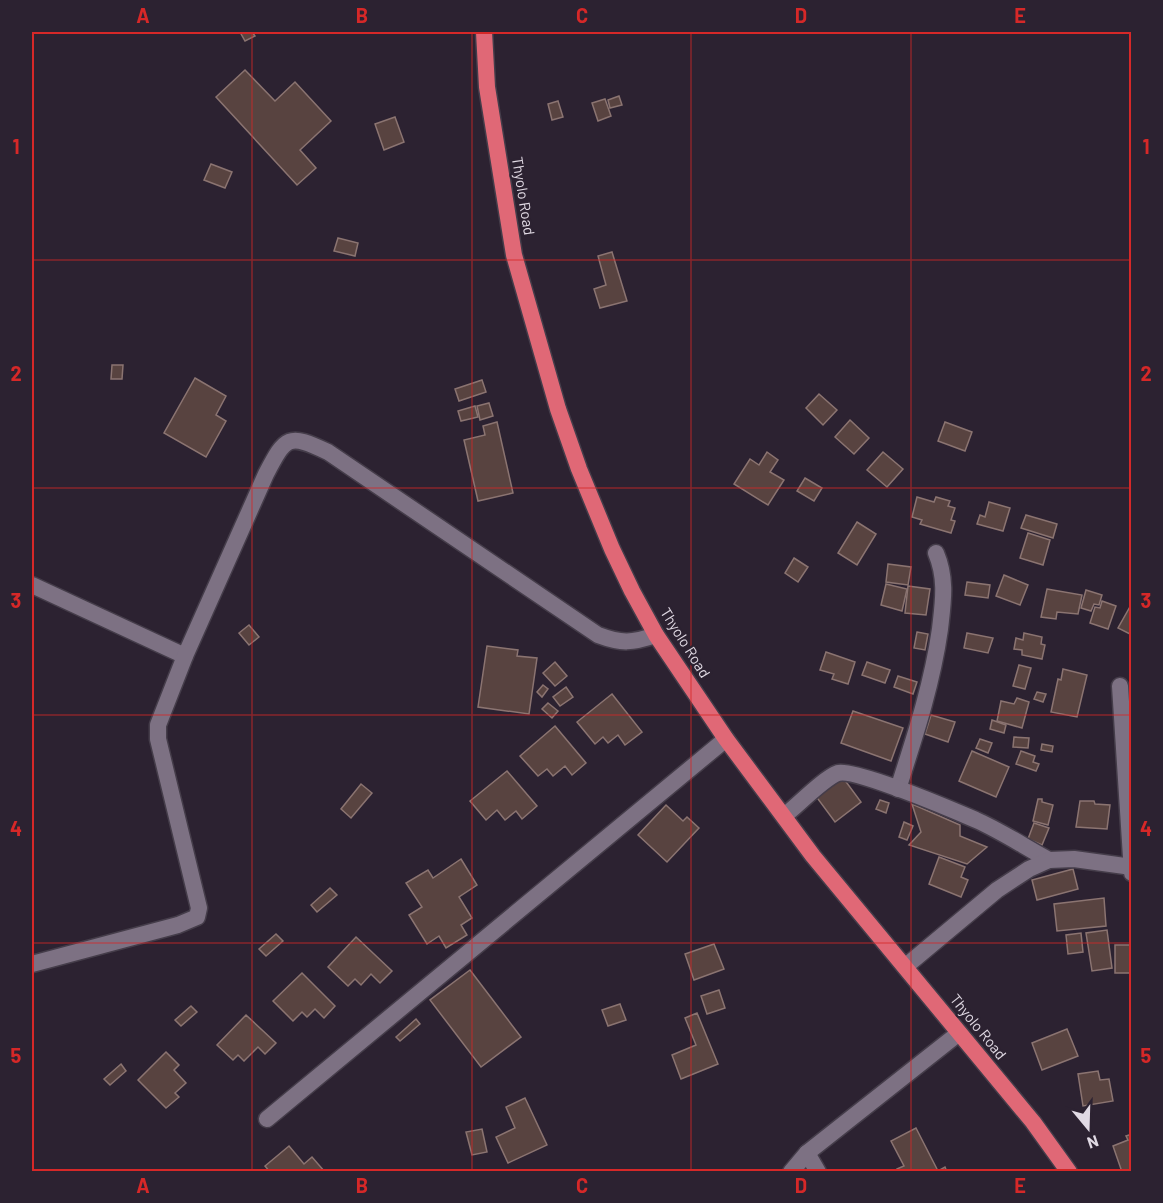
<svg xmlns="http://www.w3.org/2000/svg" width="1163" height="1203" font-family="Barlow,sans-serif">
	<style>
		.building { fill: #584340; stroke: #8b7471; stroke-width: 1.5 }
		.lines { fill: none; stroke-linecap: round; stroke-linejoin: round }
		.minor-casing { stroke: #453d4a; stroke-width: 19 }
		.trunk-casing { stroke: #453d4a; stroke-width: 19 }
		.minor { stroke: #7d7183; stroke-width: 16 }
		.trunk { stroke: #e06876; stroke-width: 16 }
		.grid { fill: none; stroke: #d62828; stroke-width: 1.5; stroke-opacity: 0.55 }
		.labels { text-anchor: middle; stroke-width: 4.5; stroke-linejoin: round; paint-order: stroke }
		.street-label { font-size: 15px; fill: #e1dae4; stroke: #2c2231 }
		.neatline { fill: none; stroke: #d62828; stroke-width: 2 }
		.grid-label { font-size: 20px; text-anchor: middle; font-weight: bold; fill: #d62828 }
	</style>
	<rect width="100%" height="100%" fill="#2c2231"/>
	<g class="building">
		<path d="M240,32H252L255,36L245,41Z"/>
		<path d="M245,70L275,101L295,82L331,121L300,150L316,168L297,185L216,97Z"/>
		<path d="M619,96L622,105L610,108L608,100Z"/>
		<path d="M605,99L611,116L598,121L592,103Z"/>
		<path d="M558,101L563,117L552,120L548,104Z"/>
		<path d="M395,117L404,142L384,150L375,124Z"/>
		<path d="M211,164L232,172L225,188L204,180Z"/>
		<path d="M338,238L358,243L355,256L334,251Z"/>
		<path d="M612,252L627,301L600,308L594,289L606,285L598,256Z"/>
		<path d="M112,365H123L122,379H111Z"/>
		<path d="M195,378L226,396L216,415L226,421L206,457L164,433Z"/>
		<path d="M482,380L486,392L459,401L455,389Z"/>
		<path d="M819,394L837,410L823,425L806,408Z"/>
		<path d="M489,403L493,416L480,420L477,406Z"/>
		<path d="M475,406L478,417L461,421L458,411Z"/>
		<path d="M850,420L869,438L854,454L835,437Z"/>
		<path d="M497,422L513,493L478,501L464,440L485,435L483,426Z"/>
		<path d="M945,422L972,432L965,451L938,441Z"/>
		<path d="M767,452L778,460L770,472L784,480L768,505L734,484L750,459L759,465Z"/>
		<path d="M883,452L903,469L887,487L867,470Z"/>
		<path d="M805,478L822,488L814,501L797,491Z"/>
		<path d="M917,497L934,502L936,497L950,501L948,506L955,508L951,520L955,521L951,533L920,524L922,520L912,517Z"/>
		<path d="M989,502L1010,508L1003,531L977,524L980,515L985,517Z"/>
		<path d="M1026,515L1057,524L1053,538L1021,528Z"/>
		<path d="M857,522L876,534L857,565L838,553Z"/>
		<path d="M1028,533L1050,540L1043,565L1020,558Z"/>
		<path d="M794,558L808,567L798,582L785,573Z"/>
		<path d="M888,564L911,567L908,585L886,582Z"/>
		<path d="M1004,575L1028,585L1020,605L996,596Z"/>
		<path d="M967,582L990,585L988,598L965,595Z"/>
		<path d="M886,584L907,589L902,611L881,605Z"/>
		<path d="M908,586L930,589L926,615L905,613Z"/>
		<path d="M1047,589L1082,595L1078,614L1057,612L1056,619L1041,617Z"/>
		<path d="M1086,590L1102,595L1099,605L1094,604L1091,611L1081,608Z"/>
		<path d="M1102,601L1116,606L1108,629L1090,623L1095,607L1100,608Z"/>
		<path d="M1131,605L1132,606V635L1118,628Z"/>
		<path d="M249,625L259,637L249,645L239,633Z"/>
		<path d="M917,632L928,634L925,650L914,648Z"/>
		<path d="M967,633L993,638L988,653L964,648Z"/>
		<path d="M1024,633L1042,637L1041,644L1045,645L1042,659L1022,655V650L1014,649L1016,638L1023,640Z"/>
		<path d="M487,646L518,650L517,656L537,658L529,714L478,707Z"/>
		<path d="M826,652L855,662L848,684L832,679L834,674L820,670Z"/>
		<path d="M555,662L567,676L555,686L543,673Z"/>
		<path d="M867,662L890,670L885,683L862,675Z"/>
		<path d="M1019,665L1031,668L1025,689L1013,686Z"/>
		<path d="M1063,669L1087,675L1077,717L1051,712L1058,679L1061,680Z"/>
		<path d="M898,676L917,682L913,694L894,687Z"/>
		<path d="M543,685L548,689L542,697L537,692Z"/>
		<path d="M566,687L573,697L560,706L553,697Z"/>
		<path d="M1037,692L1046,694L1043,702L1034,699Z"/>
		<path d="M612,694L642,732L625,745L618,735L608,743L603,737L595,744L577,722Z"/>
		<path d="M1017,698L1029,702L1022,728L997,721L1001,701L1014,704Z"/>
		<path d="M548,703L558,711L552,718L542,709Z"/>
		<path d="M853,711L903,728L891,761L841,743Z"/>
		<path d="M931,715L955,722L948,742L925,734Z"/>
		<path d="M992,720L1006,725L1004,733L990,729Z"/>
		<path d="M555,726L586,763L572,775L565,766L553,776L547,769L538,776L520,756Z"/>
		<path d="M1014,737L1029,738L1028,748L1013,747Z"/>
		<path d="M980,739L992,743L988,753L976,748Z"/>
		<path d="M1042,744L1053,746L1052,752L1041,750Z"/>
		<path d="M972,751L1009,767L996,797L959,781Z"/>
		<path d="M1021,751L1035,756L1033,762L1039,764L1036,771L1016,764Z"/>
		<path d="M507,771L537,806L522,819L516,811L505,820L497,810L486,820L470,801Z"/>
		<path d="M841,775L861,802L835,822L815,795Z"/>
		<path d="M361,784L372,793L351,818L341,809Z"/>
		<path d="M1038,799H1042V802L1053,805L1048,825L1033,821Z"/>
		<path d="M880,800L889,803L886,813L876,809Z"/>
		<path d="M1080,801H1094L1095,804L1110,805L1107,829L1076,827Z"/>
		<path d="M912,804L960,825V836L987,847L967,864L909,845L921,832Z"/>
		<path d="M666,805L683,821L687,817L699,828L667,862L638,835Z"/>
		<path d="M904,822L913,826L907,840L899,837Z"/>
		<path d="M1034,823L1049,828L1042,845L1028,839Z"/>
		<path d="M939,857L965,867L961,877L968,880L961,897L929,884Z"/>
		<path d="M461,859L477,885L459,897L472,918L461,925L467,935L446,948L439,936L427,944L409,915L422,907L406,883L428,870L433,878Z"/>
		<path d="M1073,869L1078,889L1037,900L1032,880Z"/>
		<path d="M330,888L337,895L317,912L311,905Z"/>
		<path d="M1104,898L1106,926L1057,931L1054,904Z"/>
		<path d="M1107,930L1112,968L1092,971L1086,933Z"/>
		<path d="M1081,933L1083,952L1068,954L1066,935Z"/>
		<path d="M276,934L283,941L266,956L259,949Z"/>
		<path d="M356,937L392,971L380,983L371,974L361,985L355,979L348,986L328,967Z"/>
		<path d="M714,944L724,969L694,980L685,954Z"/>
		<rect x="1115" y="945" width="17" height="28"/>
		<path d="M470,970L521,1037L481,1067L430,1000Z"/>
		<path d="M302,973L335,1006L324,1018L315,1009L307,1017L302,1012L293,1021L273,1001Z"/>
		<path d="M719,990L725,1008L707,1014L701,996Z"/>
		<path d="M620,1004L626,1020L608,1026L602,1010Z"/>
		<path d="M191,1006L197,1012L181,1026L175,1020Z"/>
		<path d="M697,1013L718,1064L681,1079L672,1055L696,1045L685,1018Z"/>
		<path d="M246,1015L276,1043L265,1054L258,1047L244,1061L238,1055L233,1060L217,1045Z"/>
		<path d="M416,1019L420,1024L400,1041L396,1037Z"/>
		<path d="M1067,1029L1078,1056L1042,1070L1032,1043Z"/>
		<path d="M166,1052L179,1065L174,1070L186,1083L175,1093L179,1097L166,1108L138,1080Z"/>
		<path d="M121,1064L126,1071L110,1085L104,1079Z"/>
		<path d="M1098,1071L1100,1080L1109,1079L1113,1101L1083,1106L1078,1074Z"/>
		<path d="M525,1098L547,1145L508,1163L496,1137L515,1128L506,1107Z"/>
		<path d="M916,1128L938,1171L945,1167L947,1172H898L897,1169L904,1166L891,1141Z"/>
		<path d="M482,1129L487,1152L472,1155L466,1132Z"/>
		<path d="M1132,1134V1171L1122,1172L1113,1146L1128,1140L1126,1136Z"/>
		<path d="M289,1146L304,1164L312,1157L325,1172H270L265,1166Z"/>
	</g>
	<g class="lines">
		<g class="minor-casing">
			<g id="minor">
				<path d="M32,585L185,656"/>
				<path d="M1120,686L1132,873"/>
				<path d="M898,789C915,736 932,685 940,629C943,602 947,579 936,553"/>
				<path d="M784,816C797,806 824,778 838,773C855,768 955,811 976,820C1001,831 1025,847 1049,860"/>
				<path d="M32,964L178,925L197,917L199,908L158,739V725L185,656L266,474C286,436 288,433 328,452L598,635C622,644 632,643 656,635"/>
				<path d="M906,966L997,890L1029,869L1049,860L1074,859L1132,867"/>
				<path d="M267,1119L726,739"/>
				<path d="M807,1153L818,1172"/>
				<path d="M791,1172L807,1153L959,1033"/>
			</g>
		</g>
		<g class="trunk-casing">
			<path id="trunk" d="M484,32L487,87L514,255L558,409L579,469L612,549L632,591L656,635L689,684L726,739L813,856L1033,1122L1069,1172"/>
		</g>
		<use href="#minor" class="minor"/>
		<use href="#trunk" class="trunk"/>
	</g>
	<path class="grid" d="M252,32V1172M472,32V1172M691,32V1172M911,32V1172M32,260H1132M32,488H1132M32,715H1132M32,943H1132"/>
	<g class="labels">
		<g class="street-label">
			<text transform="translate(523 196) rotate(81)" y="5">Thyolo Road</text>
			<text transform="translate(685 643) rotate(58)" y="5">Thyolo Road</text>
			<text transform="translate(978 1027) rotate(51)" y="5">Thyolo Road</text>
		</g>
	</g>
	<rect width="1163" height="1203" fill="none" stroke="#2c2231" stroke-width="66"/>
	<g transform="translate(1088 1128) rotate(161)" stroke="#2c2231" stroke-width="4.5" paint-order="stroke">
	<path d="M0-4.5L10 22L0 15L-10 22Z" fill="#e1dae4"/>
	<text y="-9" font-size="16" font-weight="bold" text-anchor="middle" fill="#e1dae4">N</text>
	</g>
	<rect x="33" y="33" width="1097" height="1137" class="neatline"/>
	<g class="grid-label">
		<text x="143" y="23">A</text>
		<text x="362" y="23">B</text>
		<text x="582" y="23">C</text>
		<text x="801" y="23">D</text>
		<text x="1020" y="23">E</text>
		<text x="16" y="154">1</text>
		<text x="1146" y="154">1</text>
		<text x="16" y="381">2</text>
		<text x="1146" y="381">2</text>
		<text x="16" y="608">3</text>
		<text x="1146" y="608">3</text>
		<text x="16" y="836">4</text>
		<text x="1146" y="836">4</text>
		<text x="16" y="1063">5</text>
		<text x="1146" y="1063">5</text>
		<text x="143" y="1193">A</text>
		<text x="362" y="1193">B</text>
		<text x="582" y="1193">C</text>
		<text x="801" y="1193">D</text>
		<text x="1020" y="1193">E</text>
	</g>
</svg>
